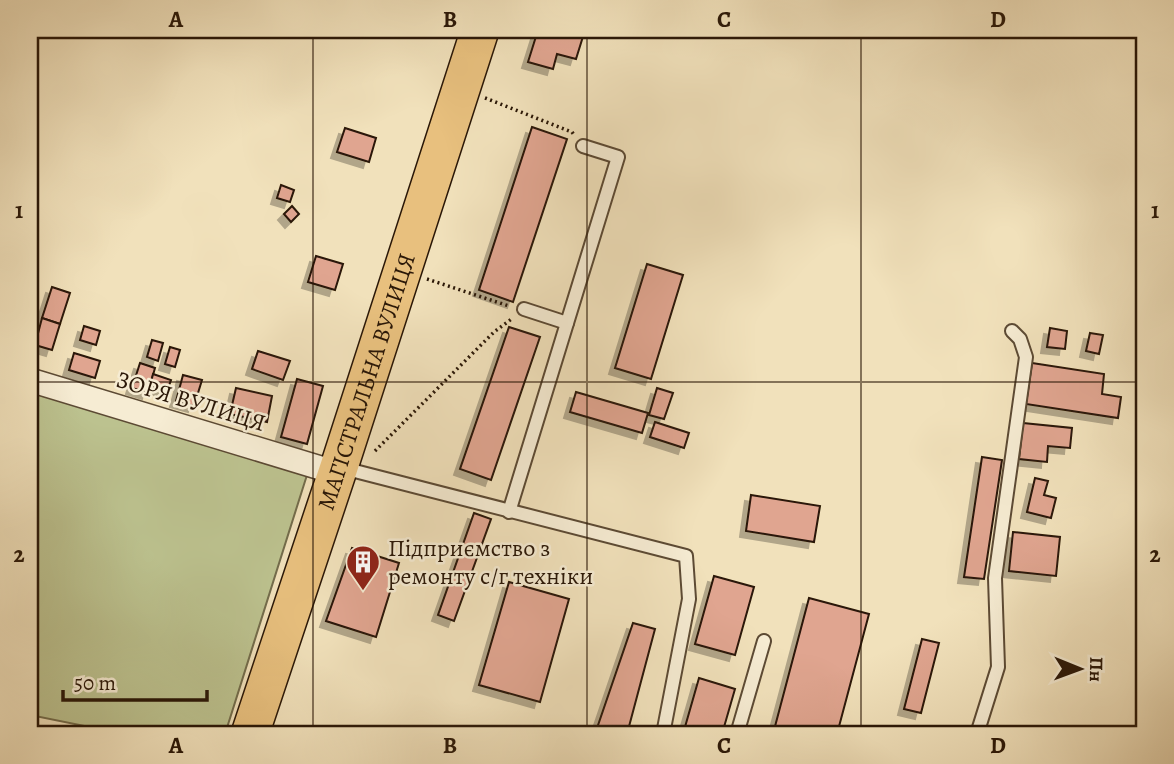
<svg xmlns="http://www.w3.org/2000/svg" width="1174" height="764" font-family="Alegreya,serif">
	<style>
		.green { fill: #bcc28f; stroke: #736c4b; stroke-width: 2 }
		.building { fill: #e0a590; stroke: #2a1707; stroke-width: 2; filter: url(#shadow) }
		.lines { fill: none; stroke-linecap: round; stroke-linejoin: round }
		.lane-casing { stroke: #5c4a34; stroke-width: 16 }
		.street-casing { stroke: #5c4a34; stroke-width: 26 }
		.primary-casing { stroke: #2a1707; stroke-width: 40 }
		.path { stroke: #2a1707; stroke-width: 3.5; stroke-dasharray: 2 3.5; stroke-linecap: butt }
		.lane { stroke: #f6ecd3; stroke-width: 12 }
		.street { stroke: #f6ecd3; stroke-width: 23 }
		.primary { stroke: #e8c07e; stroke-width: 37 }
		.grid { fill: none; stroke: #2a1707; stroke-width: 2; stroke-opacity: 0.55 }
		.labels { text-anchor: middle; stroke-width: 5; stroke-linejoin: round; paint-order: stroke }
		.street-label { font-size: 24px; fill: #2a1707; stroke: #f6ecd3 }
		.poi-label { font-size: 24px; fill: #2a1707; stroke: #f6ecd3; text-anchor: start }
		.neatline { fill: none; stroke: #2a1707; stroke-width: 2.5 }
		.grid-label { font-size: 23px; text-anchor: middle; font-weight: bold; fill: #2a1707 }
	</style>
	<defs>
		<filter id="shadow"><feDropShadow dx="-6" dy="6" stdDeviation="0" flood-color="#0004"/></filter>
	</defs>
	<rect width="100%" height="100%" fill="#f1e1bb"/>
	<filter id="stains"><feTurbulence type="fractalNoise" baseFrequency=".00286" numOctaves="4"/><feColorMatrix values="0 0 0 0 .2 0 0 0 0 .09 0 0 0 0 .02 0 0 0 .5 -.17"/></filter>
	<radialGradient id="worn" r=".72"><stop offset=".6" stop-color="#630" stop-opacity="0"/><stop offset="1" stop-color="#630" stop-opacity=".3"/></radialGradient>
	<path class="green" d="M30,392L126,418L307,475L225,734H124L30,715Z"/>
	<g class="building">
		<path d="M538,30H585L576,59L557,54L553,69L528,62Z"/>
		<path d="M532,127L567,139L513,302L479,290Z"/>
		<path d="M345,128L376,138L369,162L337,152Z"/>
		<path d="M281,185L294,190L290,202L277,198Z"/>
		<path d="M292,206L299,214L291,222L284,214Z"/>
		<path d="M316,256L343,264L335,290L308,282Z"/>
		<path d="M647,264L683,275L651,379L615,368Z"/>
		<path d="M52,287L70,293L60,324L42,318Z"/>
		<path d="M42,318L60,324L52,350L35,345Z"/>
		<path d="M84,326L100,331L96,345L80,340Z"/>
		<path d="M509,327L540,337L491,480L460,469Z"/>
		<path d="M1050,328L1067,331L1065,349L1047,347Z"/>
		<path d="M1090,333L1103,335L1099,354L1086,351Z"/>
		<path d="M152,340L163,343L158,361L147,357Z"/>
		<path d="M170,347L180,350L175,367L165,364Z"/>
		<path d="M258,351L290,361L283,380L252,369Z"/>
		<path d="M74,353L100,361L95,378L69,370Z"/>
		<path d="M140,363L155,368L148,393L132,388Z"/>
		<path d="M1032,363L1104,374L1102,394L1121,397L1118,418L1026,404Z"/>
		<path d="M153,374L171,380L167,391L150,386Z"/>
		<path d="M183,375L202,380L194,406L176,401Z"/>
		<path d="M297,379L323,386L307,444L281,437Z"/>
		<path d="M236,388L272,396L267,422L230,414Z"/>
		<path d="M657,388L673,393L664,419L649,415Z"/>
		<path d="M576,392L648,413L642,433L570,412Z"/>
		<path d="M655,422L689,433L684,448L650,437Z"/>
		<path d="M1023,423L1072,428L1070,448L1048,446L1047,462L1019,459Z"/>
		<path d="M982,457L1002,460L984,579L964,577Z"/>
		<path d="M1035,478L1048,481L1044,495L1056,498L1051,518L1027,512Z"/>
		<path d="M751,495L820,506L814,542L746,531Z"/>
		<path d="M474,513L491,519L454,621L438,615Z"/>
		<path d="M1013,532L1060,537L1056,576L1009,571Z"/>
		<path d="M352,548L399,563L376,637L326,621Z"/>
		<path d="M714,576L754,587L735,655L695,644Z"/>
		<path d="M509,582L569,599L540,702L479,685Z"/>
		<path d="M809,598L869,614L837,734H773Z"/>
		<path d="M633,623L655,629L627,734H595Z"/>
		<path d="M922,639L939,643L921,713L904,709Z"/>
		<path d="M699,678L735,689L722,734H683Z"/>
	</g>
	<g class="lines">
		<g class="lane-casing">
			<g id="lane">
				<path d="M524,309L567,323"/>
				<path d="M343,468L686,556L689,599L663,734"/>
				<path d="M509,512L618,157L583,146"/>
				<path d="M737,734L764,641"/>
				<path d="M977,734L998,667L995,578L1026,357L1020,339L1012,331"/>
			</g>
		</g>
		<g class="street-casing">
			<path id="street" d="M30,380L337,473"/>
		</g>
		<g class="primary-casing">
			<g id="primary">
				<path id="s1" d="M250,734L339,467L480,30"/>
			</g>
		</g>
		<g class="path">
			<path d="M485,98L572,132L574,135"/>
			<path d="M427,279L509,306"/>
			<path d="M375,451L494,332L513,318"/>
		</g>
		<use href="#lane" class="lane"/>
		<use href="#street" class="street"/>
		<use href="#primary" class="primary"/>
	</g>
	<path class="grid" d="M313,30V734M587,30V734M861,30V734M30,382H1144"/>
	<defs>
		<g id="building-pin" transform="scale(1.75)"><path d="M0 17L-7.5 6A9.5 9.5 0 1 1 7.5 6Z" fill="#8f2418" stroke="#f6ecd3"/><path d="M-4-6H4V6H1V3H-1V6H-4ZM-2.5-4.3h1.7v1.8h-1.7ZM.8-4.3h1.7v1.8H.8ZM-2.5-1h1.7V.8h-1.7ZM.8-1h1.7V.8H.8Z" fill="#fff"/></g>
	</defs>
	<g fill-rule="evenodd">
		<use href="#building-pin" x="363" y="562"/>
	</g>
	<g class="labels">
		<g class="street-label">
			<text dy="8" stroke="none"><textPath href="#s1" startOffset="371">МАГІСТРАЛЬНА ВУЛИЦЯ</textPath></text>
			<text transform="translate(191 401) rotate(17)" y="8">ЗОРЯ ВУЛИЦЯ</text>
		</g>
		<g class="poi-label">
			<text x="388" y="556">Підприємство з<tspan x="388" dy="28">ремонту с/г техніки</tspan></text>
		</g>
	</g>
	<rect width="1174" height="764" fill="none" stroke="#f1e1bb" stroke-width="77"/>
	<g transform="translate(1080 669) rotate(91)" stroke="#f6ecd3" stroke-width="5" paint-order="stroke">
	<path d="M0-5L12 26L0 18L-12 26Z" fill="#2a1707"/>
	<text y="-10" font-size="19" font-weight="bold" text-anchor="middle" fill="#2a1707">Пн</text>
	</g>
	<path d="M63 690v10h144v-10" fill="none" stroke="#2a1707" stroke-width="3.5"/>
	<text x="74" y="690" font-size="21" fill="#2a1707" stroke="#f6ecd3" stroke-width="5" paint-order="stroke">50 m</text>
	<rect x="38" y="38" width="1098" height="688" class="neatline"/>
	<g class="grid-label">
		<text x="176" y="27">A</text>
		<text x="450" y="27">B</text>
		<text x="724" y="27">C</text>
		<text x="998" y="27">D</text>
		<text x="19" y="218">1</text>
		<text x="1155" y="218">1</text>
		<text x="19" y="562">2</text>
		<text x="1155" y="562">2</text>
		<text x="176" y="753">A</text>
		<text x="450" y="753">B</text>
		<text x="724" y="753">C</text>
		<text x="998" y="753">D</text>
	</g>
	<rect width="100%" height="100%" filter="url(#stains)"/>
	<rect width="100%" height="100%" fill="url(#worn)"/>
</svg>
